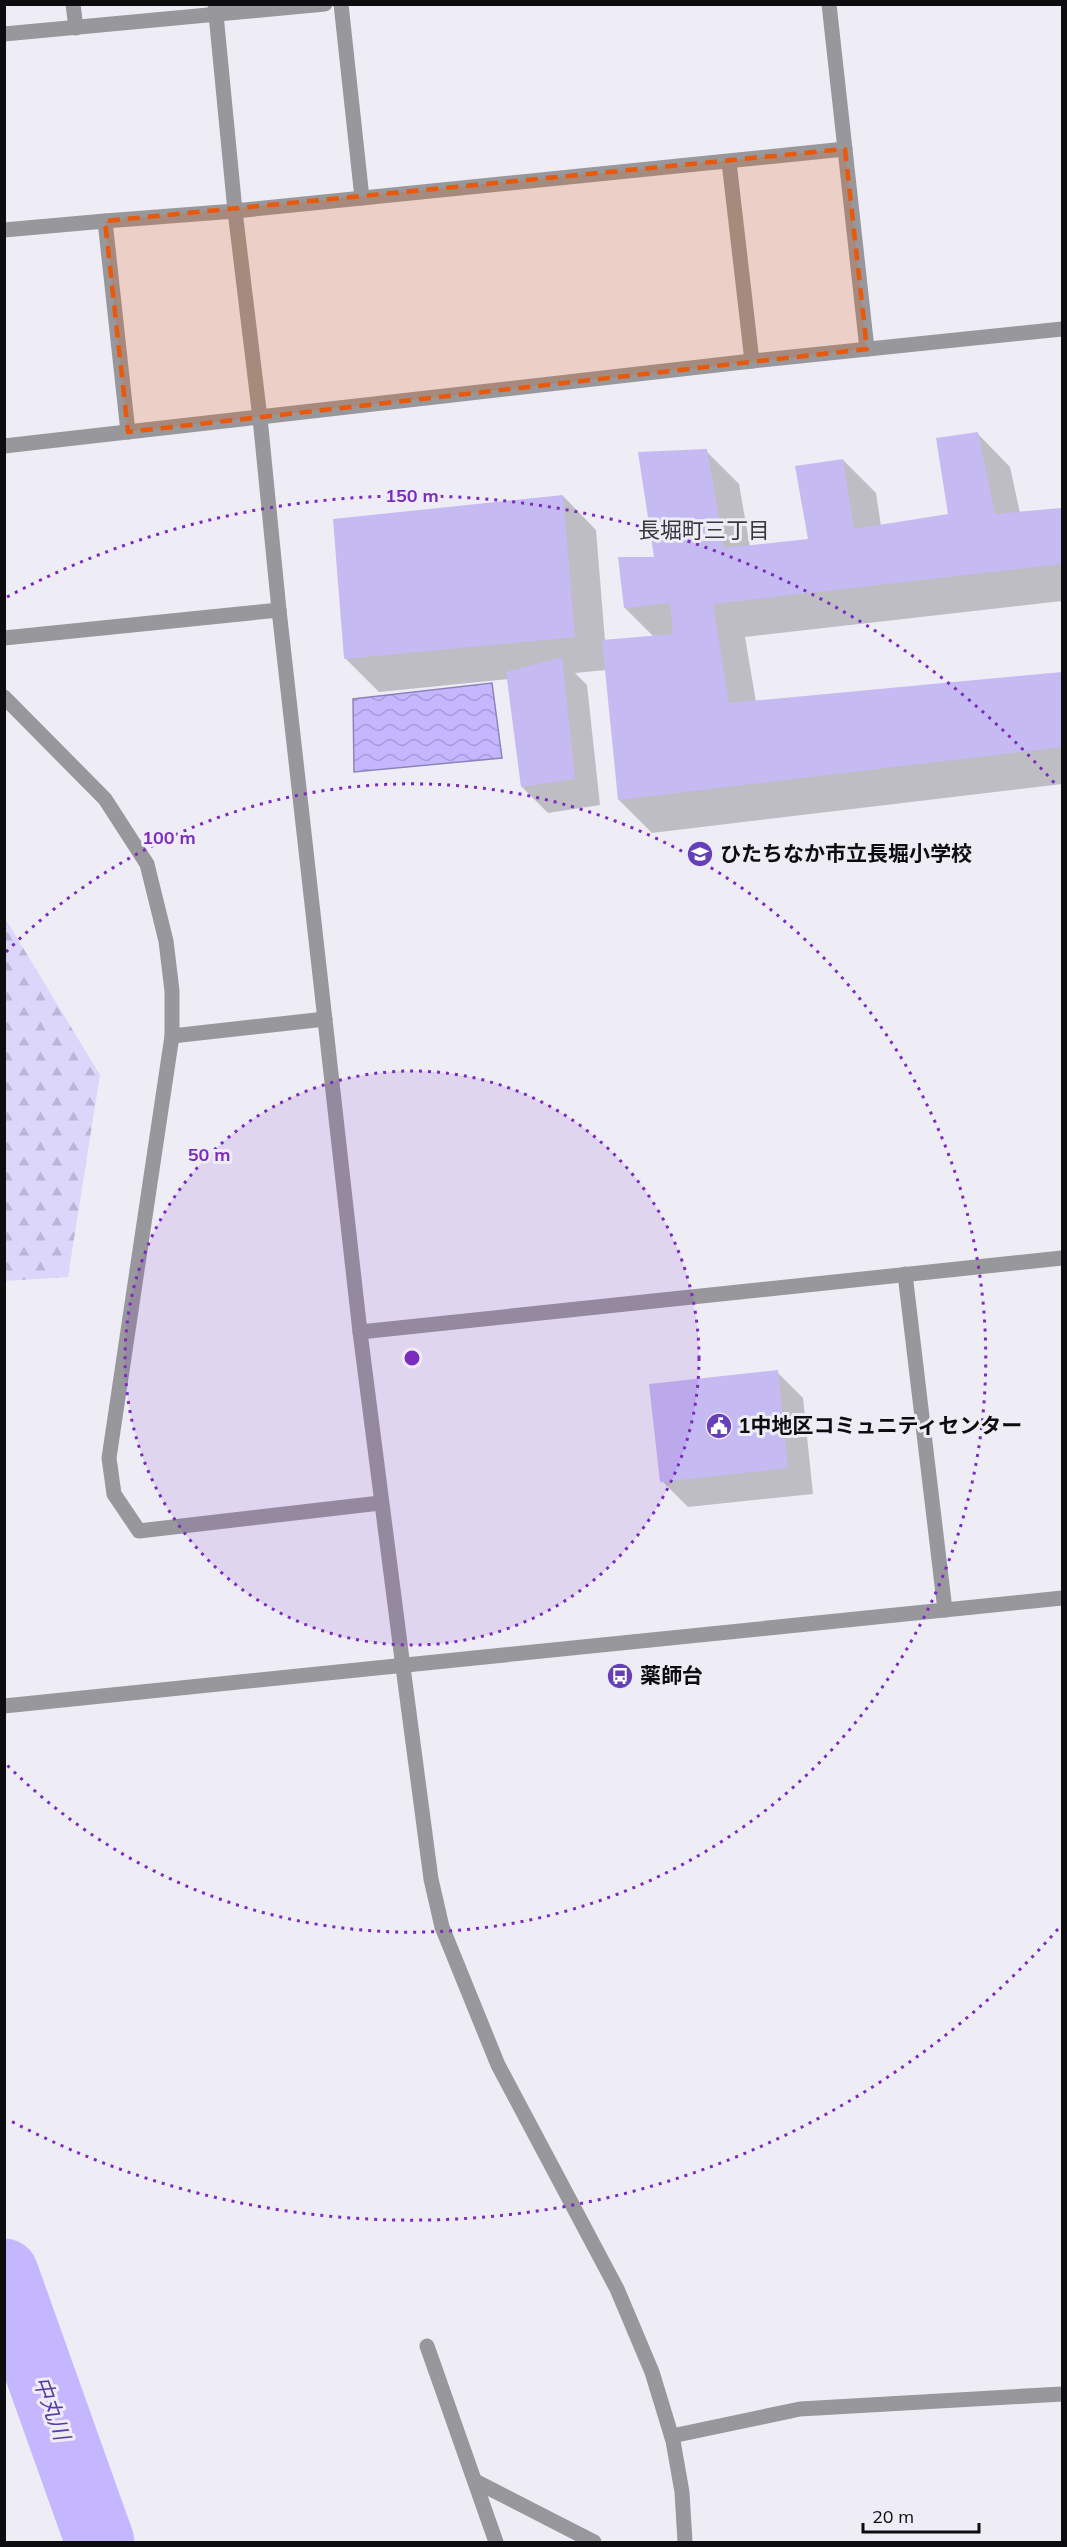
<svg xmlns="http://www.w3.org/2000/svg" width="1067" height="2547" font-family="Mulish,'Noto Sans JP',sans-serif">
	<style>
		.forest { fill: url(#forest-firs) }
		.water { fill: url(#water-waves); stroke: #8d83b7; stroke-width: 1.5 }
		.shadow { fill: #0003 }
		.lines { fill: none; stroke-linecap: round; stroke-linejoin: round }
		.river { stroke: #c4b6ff; stroke-width: 69 }
		.building { fill: #c5bbf2 }
		.minor { stroke: #98979b; stroke-width: 15 }
		.tertiary { stroke: #98979b; stroke-width: 15 }
		.marked { fill: #e8590c; fill-opacity: 0.2; stroke: #e8590c; stroke-width: 4.5; stroke-dasharray: 12 8; stroke-linejoin: round }
		.ring { fill: none; stroke: #7b2cbf; stroke-width: 3; stroke-dasharray: 3 6 }
		.labels { text-anchor: middle; stroke-width: 6; stroke-linejoin: round; paint-order: stroke }
		.poi-label { font-size: 21px; font-weight: bold; fill: #0d0c0f; stroke: #eeedf6; text-anchor: start }
		.neighbourhood-label { font-size: 22px; fill: #39383f; stroke: #eeedf6 }
		.water-label { font-size: 22px; font-style: italic; fill: #5b3ca2; stroke: #eeedf6 }
		.centre { fill: #7b2cbf; stroke: #eeedf6; stroke-width: 3 }
		.ring-label { font-size: 18px; text-anchor: middle; font-weight: bold; fill: #7b2cbf; stroke: #eeedf6; stroke-width: 6; stroke-linejoin: round; paint-order: stroke }
	</style>
	<defs>
		<pattern id="forest-firs" width="22" height="20" patternUnits="userSpaceOnUse" patternTransform="scale(1.5)"><rect width="22" height="20" fill="#dcd6fb"/><path d="M5 1l3.5 6h-7zM16 11l3.5 6h-7z" fill="#bcb6d6"/></pattern>
		<pattern id="water-waves" width="16" height="10" patternUnits="userSpaceOnUse" patternTransform="scale(1.5)"><rect width="16" height="10" fill="#c4b6ff"/><path d="M0 5q4-4 8 0t8 0" fill="none" stroke="#a79bd9"/></pattern>
	</defs>
	<rect width="100%" height="100%" fill="#eeedf6"/>
	<path class="forest" d="M5,918L100,1075L68,1277L5,1281Z"/>
	<path class="water" d="M492,683L502,758L354,772L353,699Z"/>
	<g class="shadow">
		<path d="M977,433L1010,467L1020,513L1060,509L1062,512V601L745,637L756,702L1062,674V784L652,833L619,800L606,670L575,673L587,685L600,805L548,813L522,787L509,679L379,692L346,659L563,496L596,530L605,641L654,637L625,608L656,558L706,451L739,484L750,547L810,540L843,460L876,493L881,526L950,515Z"/>
		<path d="M777,1372L803,1398L813,1494L688,1507L662,1481Z"/>
	</g>
	<g class="lines">
		<path class="river" d="M4,2273L100,2542"/>
	</g>
	<g class="building">
		<path d="M978,432L995,514L1061,508V564L713,604L729,703L1062,672V747L618,800L602,640L673,634L670,603L624,608L618,557H654L638,452L707,449L724,548L808,539L795,466L843,459L854,529L948,514L936,438Z"/>
		<path d="M563,495L575,637L344,659L333,519Z"/>
		<path d="M562,657L575,779L521,787L506,672Z"/>
		<path d="M778,1370L788,1468L660,1482L649,1384Z"/>
	</g>
	<g class="lines">
		<g class="minor">
			<path d="M73,4L76,28"/>
			<path d="M341,4L362,198"/>
			<path d="M4,34L325,4"/>
			<path d="M729,162L752,361"/>
			<path d="M105,221L235,211L845,149"/>
			<path d="M4,230L105,221L128,432"/>
			<path d="M4,446L752,361L1062,329"/>
			<path d="M4,638L279,610"/>
			<path d="M4,697L105,799L147,864L166,941L172,991V1036L109,1458L114,1494L139,1531L380,1503"/>
			<path d="M172,1036L325,1019"/>
			<path d="M905,1274L945,1610"/>
			<path d="M360,1332L1062,1258"/>
			<path d="M403,1667L431,1879L442,1927L498,2065L617,2289L652,2372L673,2441L682,2492L685,2542"/>
			<path d="M427,2346L496,2542"/>
			<path d="M672,2436L800,2409L1062,2394"/>
			<path d="M475,2481L594,2542"/>
		</g>
		<g class="tertiary">
			<path d="M215,4L235,211L260,418L279,610L360,1332L403,1667"/>
			<path d="M829,4L867,349"/>
			<path d="M4,1706L1062,1598"/>
		</g>
	</g>
	<path class="marked" d="M845,149L867,349L128,432L105,221Z"/>
	<circle cx="412" cy="1358" r="287" fill="#7b2cbf" fill-opacity=".12"/>
	<g class="ring">
		<circle cx="412" cy="1358" r="287"/>
		<path d="M6 952A574 574 0 1 1 6 1764"/>
		<path d="M1058 1929A862 862 0 0 1 7 2119M7 597A862 862 0 0 1 1058 787"/>
	</g>
	<defs>
		<g id="school-disc" transform="scale(1.35)"><circle r="9.5" fill="#6640b8" stroke="#eeedf6"/><path d="M0-5L7-2L0 1L-7-2ZM-4 1L0 2.5L4 1V4Q0 6-4 4Z" fill="#fff"/></g>
		<g id="civic-disc" transform="scale(1.35)"><circle r="9.5" fill="#6640b8" stroke="#eeedf6"/><path d="M-.6-6.5H3V-4.5H.6V-3L4-1V1h2V6H-6V1h2V-1L-.6-3ZM-1.2 2.5V6h2.4V2.5Z" fill="#fff"/></g>
		<g id="bus-disc" transform="scale(1.35)"><circle r="9.5" fill="#6640b8" stroke="#eeedf6"/><path d="M-5-6H5V4H4V6H2V4H-2V6H-4V4H-5ZM-3.5-4V0h7V-4ZM-3.5 1.2v1.5H-2V1.2ZM2 1.2v1.5H3.5V1.2Z" fill="#fff"/></g>
	</defs>
	<g fill-rule="evenodd">
		<use href="#school-disc" x="700" y="854"/>
		<use href="#civic-disc" x="719" y="1426"/>
		<use href="#bus-disc" x="620" y="1676"/>
	</g>
	<g class="labels">
		<g class="poi-label">
			<text x="720" y="861">ひたちなか市立長堀小学校</text>
			<text x="738" y="1433">1中地区コミュニティセンター</text>
			<text x="640" y="1683">薬師台</text>
		</g>
		<g class="neighbourhood-label">
			<text x="704" y="538">長堀町三丁目</text>
		</g>
		<g class="water-label">
			<text transform="translate(52 2408) rotate(70)" y="8">中丸川</text>
		</g>
	</g>
	<circle cx="412" cy="1358" r="9" class="centre"/>
	<g class="ring-label">
		<text x="412" y="502">150 m</text>
		<text x="169" y="844">100 m</text>
		<text x="209" y="1161">50 m</text>
	</g>
	<rect width="1067" height="2547" fill="none" stroke="#0d0c0f" stroke-width="12"/>
	<path d="M863 2523v9h116v-9" fill="none" stroke="#0d0c0f" stroke-width="3"/>
	<text x="872" y="2523" font-size="18" fill="#0d0c0f" stroke="#eeedf6" stroke-width="4.5" paint-order="stroke">20 m</text>
</svg>
